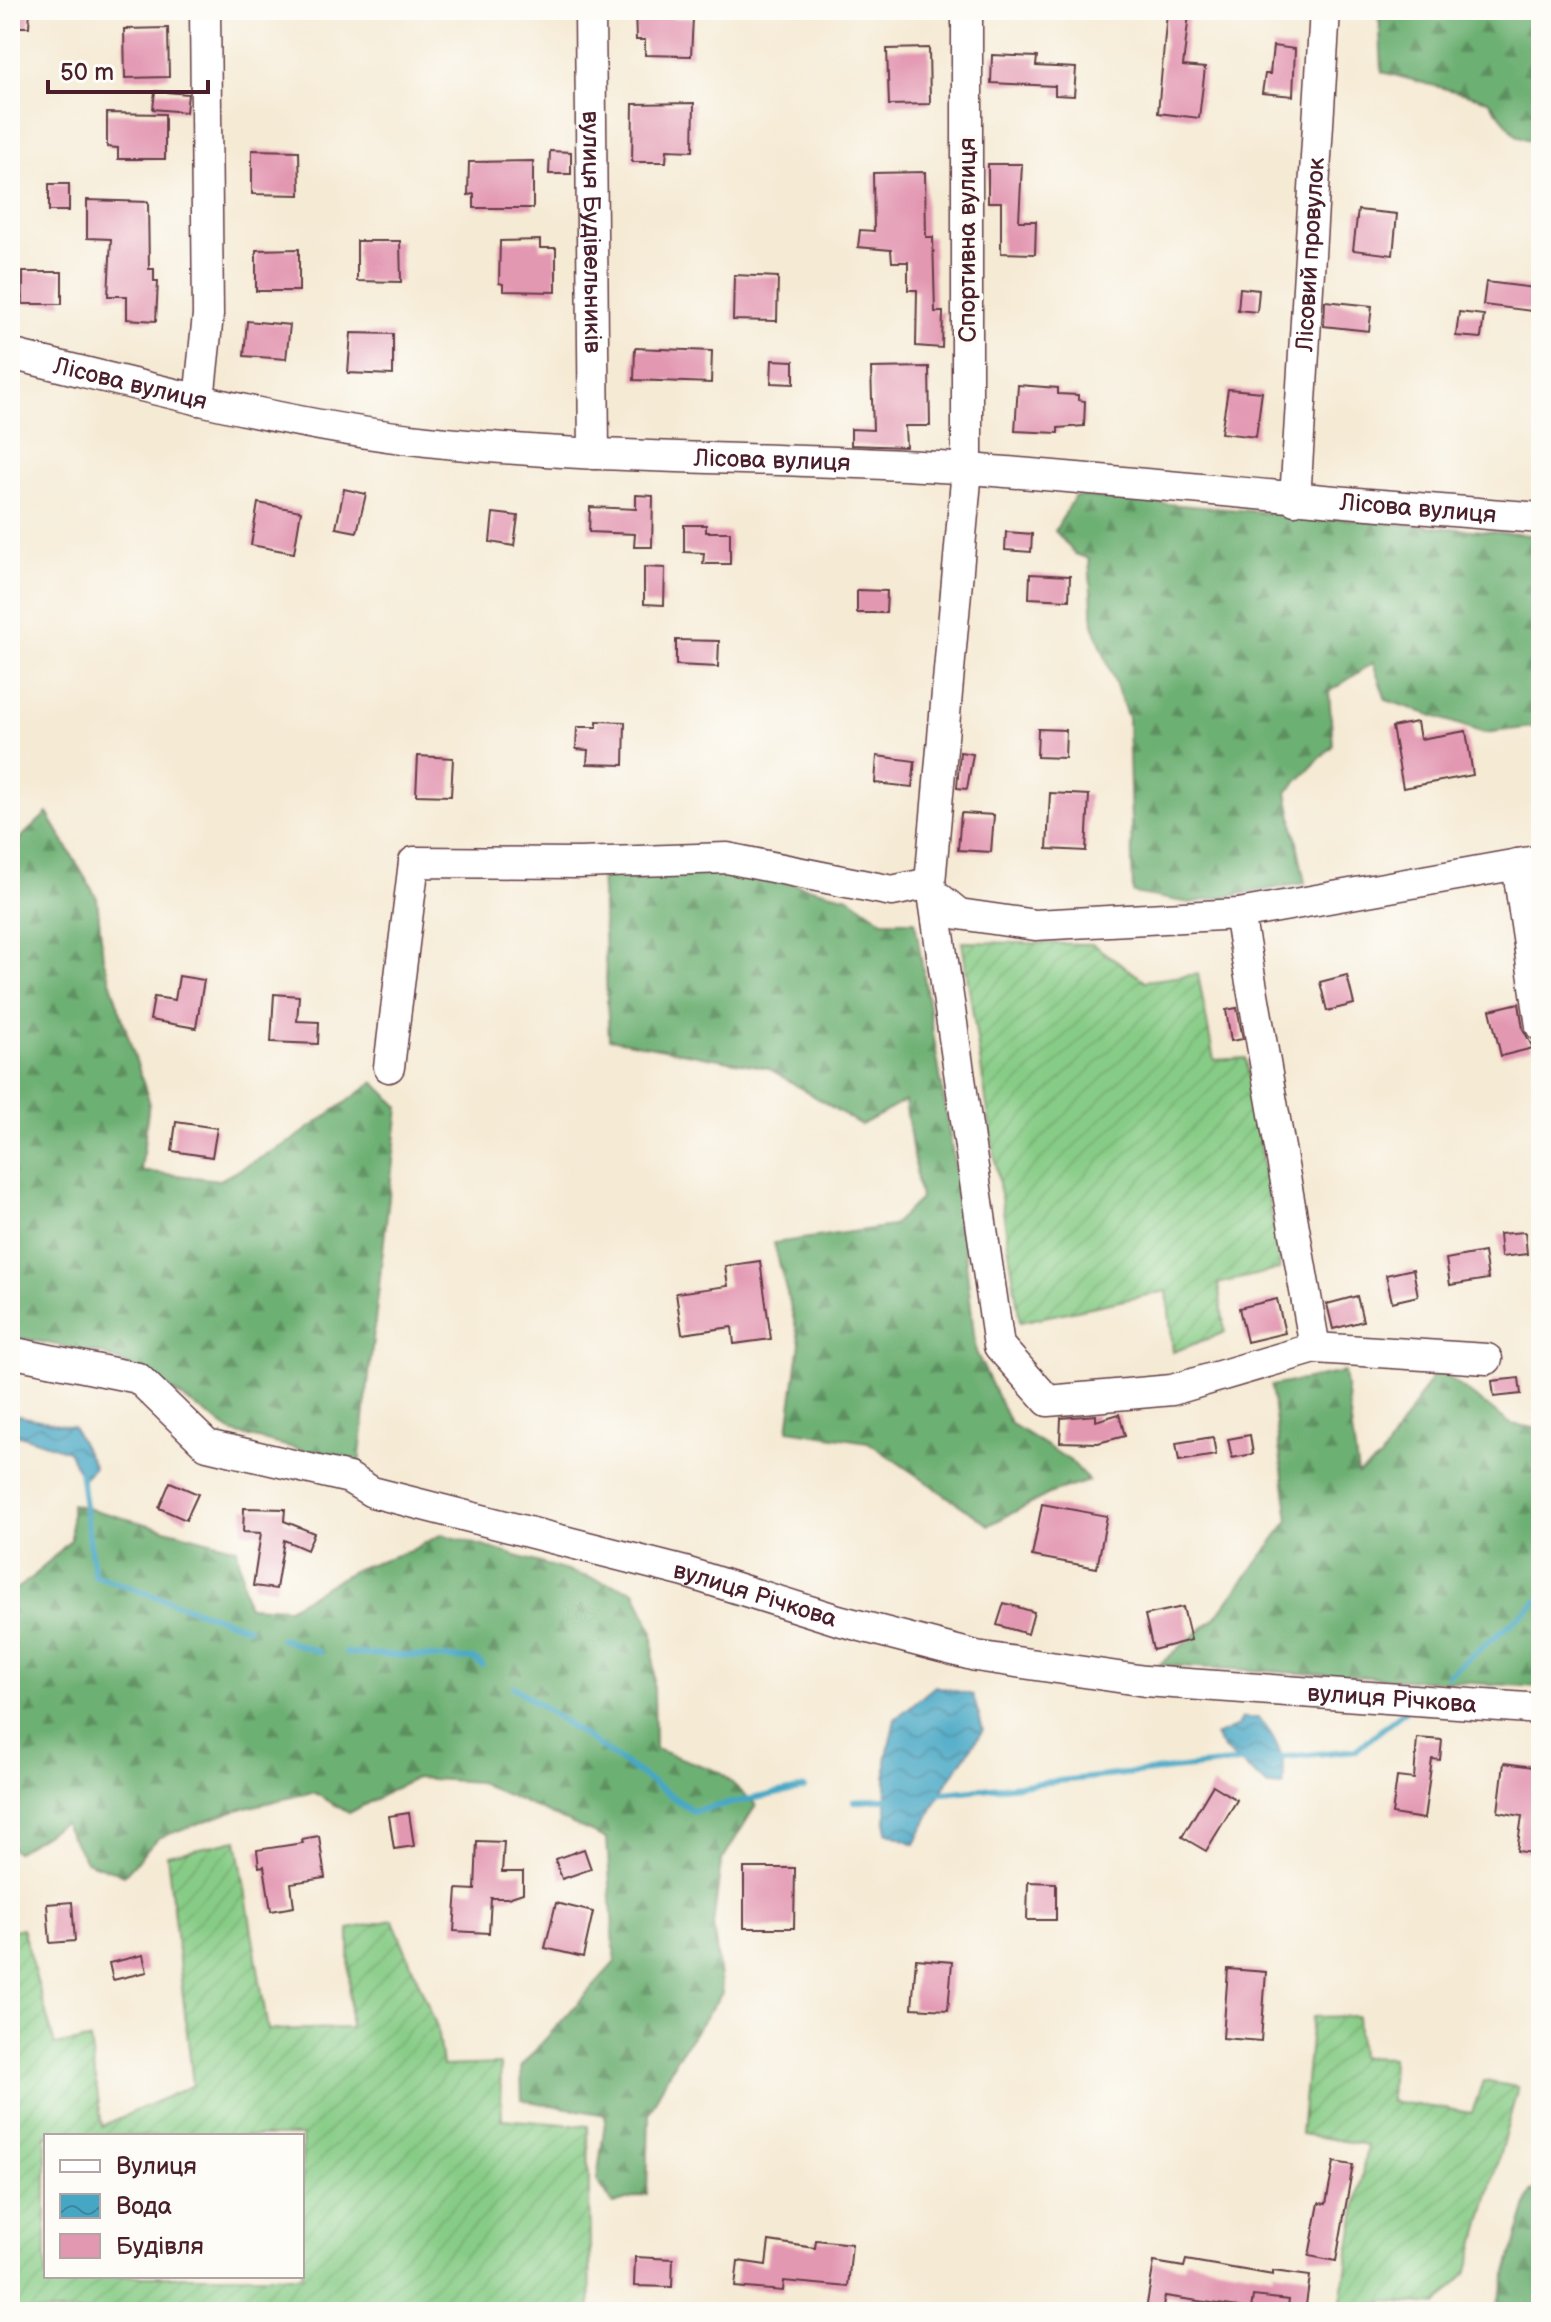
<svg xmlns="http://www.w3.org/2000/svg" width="1551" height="2322" font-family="'Balsamiq Sans',sans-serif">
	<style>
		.forest { fill: url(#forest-firs); stroke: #5c684f; stroke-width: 2 }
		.garden { fill: url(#garden-furrows); stroke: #687658; stroke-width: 2; fill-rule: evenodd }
		.water { fill: url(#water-waves); stroke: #486378; stroke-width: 2 }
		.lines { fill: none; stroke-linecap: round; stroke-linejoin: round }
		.stream { stroke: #46a7c5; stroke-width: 6 }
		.building { fill: #e398b2 }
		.minor-casing { stroke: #643d44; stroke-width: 33 }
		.minor { stroke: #fff; stroke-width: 30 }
		.labels { text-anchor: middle; stroke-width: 8; stroke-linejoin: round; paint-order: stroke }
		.street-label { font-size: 24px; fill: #4a1f2b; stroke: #fdfcf7 }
	</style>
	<defs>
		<pattern id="forest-firs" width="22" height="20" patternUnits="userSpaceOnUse" patternTransform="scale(2)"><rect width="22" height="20" fill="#6db073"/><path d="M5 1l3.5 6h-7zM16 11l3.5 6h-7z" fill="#5c8f5f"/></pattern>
		<pattern id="garden-furrows" width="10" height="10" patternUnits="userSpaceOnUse" patternTransform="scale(2)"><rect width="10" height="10" fill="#87cc86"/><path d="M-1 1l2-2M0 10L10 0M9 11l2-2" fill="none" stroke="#76af74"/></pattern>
		<pattern id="water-waves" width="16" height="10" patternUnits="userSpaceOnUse" patternTransform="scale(2)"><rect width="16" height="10" fill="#46a7c5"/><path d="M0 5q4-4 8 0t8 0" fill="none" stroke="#3c87a0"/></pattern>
	</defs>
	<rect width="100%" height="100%" fill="#fdfcf7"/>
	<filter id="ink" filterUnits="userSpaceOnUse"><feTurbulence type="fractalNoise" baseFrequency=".0125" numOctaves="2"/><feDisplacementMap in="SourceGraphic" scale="16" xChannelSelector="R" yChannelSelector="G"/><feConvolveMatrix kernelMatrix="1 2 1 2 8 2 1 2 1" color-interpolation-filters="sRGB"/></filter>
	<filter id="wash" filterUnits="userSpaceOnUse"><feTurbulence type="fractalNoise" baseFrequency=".006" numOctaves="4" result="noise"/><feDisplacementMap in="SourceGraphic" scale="32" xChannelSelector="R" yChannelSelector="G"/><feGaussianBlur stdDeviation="1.8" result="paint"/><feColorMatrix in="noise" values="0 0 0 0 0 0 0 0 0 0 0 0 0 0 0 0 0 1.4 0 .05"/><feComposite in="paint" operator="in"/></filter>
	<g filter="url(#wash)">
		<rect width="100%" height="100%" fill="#f5ead4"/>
		<g class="forest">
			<path d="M1379,10H1541V145L1516,135L1488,100L1382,72Z"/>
			<path d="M1075,496L1541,536V726L1484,733L1386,700L1373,663L1329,692L1333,745L1287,792L1305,883L1190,903L1133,893L1128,718L1093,624L1089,559L1075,554L1055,531Z"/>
			<path d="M47,813L97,898L103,958L149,1101L141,1171L220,1180L290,1142L374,1082L399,1107L359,1464L234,1433L148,1374L102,1354L10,1336V848Z"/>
			<path d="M693,860L849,897L883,921H915L957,1181L976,1352L1010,1423L1072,1462L1089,1481L1051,1493L989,1525L868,1442L788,1430L800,1343L774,1243L892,1226L920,1199L905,1101L861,1125L768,1068L609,1039L601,871Z"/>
			<path d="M1437,1369L1511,1424L1541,1429V1687L1159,1665L1215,1618L1289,1520L1271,1386L1344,1372L1358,1474L1380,1459Z"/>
			<path d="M71,1504L237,1548L247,1606L288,1608L358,1568L410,1551L442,1534L635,1591L653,1633L655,1749L720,1772L756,1805L721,1862L713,1925L722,1993L676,2059L649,2113L647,2194L613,2204L597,2180L606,2115L522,2100L521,2066L615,1962L607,1839L478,1782L415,1778L349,1813L313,1792L233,1811L158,1838L124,1875L86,1861L63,1823L17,1852L10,1847V1593L33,1577L71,1540Z"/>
			<path d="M1541,2187V2312H1495L1531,2191Z"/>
		</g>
		<g class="garden">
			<path d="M962,942L1092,944L1145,981L1198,974L1214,1060L1246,1058L1280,1269L1218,1284L1225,1332L1173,1352L1167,1291L1020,1322Z"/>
			<path d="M237,1840L268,2030L350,2028L349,1929L393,1920L437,2027L442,2066L500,2064L502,2119L588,2126L591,2312H14L10,2285V1931L22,1928L55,2045L90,2040L102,2126L193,2085L167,1855ZM46,2136H302V2276H46Z"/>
			<path d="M1357,2016L1360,2057L1392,2058L1390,2101L1472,2113L1483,2081L1518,2087L1468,2271L1437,2305L1383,2301L1380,2312H1339L1367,2145L1301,2134L1312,2017Z"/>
		</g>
		<g class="water">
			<path d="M10,1414L73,1427L94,1467L82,1479L68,1451L10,1432Z"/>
			<path d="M935,1686L973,1695L983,1730L941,1792L915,1844L886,1832V1760L895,1719Z"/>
			<path d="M1242,1718H1258C1276,1737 1287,1760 1283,1787L1268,1786C1251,1769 1226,1757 1215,1736L1238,1726Z"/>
		</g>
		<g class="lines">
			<g class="stream">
				<path d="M80,1470L94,1575L248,1628"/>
				<path d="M281,1639L319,1652"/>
				<path d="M346,1653L474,1659L482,1665"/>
				<path d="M1448,1675L1541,1599"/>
				<path d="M514,1687L693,1811L804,1788"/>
				<path d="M1276,1758L1356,1750L1406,1710"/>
				<path d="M934,1794L1249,1761"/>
				<path d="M854,1802L891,1798"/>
			</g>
		</g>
		<g id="blocks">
			<g class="building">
				<path d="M10,10H30L29,27H10Z"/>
				<path d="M635,10H670V18H693L691,56L645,55V40H636Z"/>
				<path d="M1167,12L1189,14L1183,66L1205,68L1199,118L1158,113Z"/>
				<path d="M168,28L169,77L125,78L124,29Z"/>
				<path d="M1273,46L1295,49L1293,96L1262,93L1265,74H1270Z"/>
				<path d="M929,48L930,104L889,105L887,49Z"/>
				<path d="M992,55L1037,57L1036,66L1076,68L1074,96L1055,95V86L991,83Z"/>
				<path d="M155,91L188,94L186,112L153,109Z"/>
				<path d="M694,103L693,151L667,150L666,162H632L633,104Z"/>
				<path d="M107,113L165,114V159H118V148L107,147Z"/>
				<path d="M252,150L299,151L300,195L252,194Z"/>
				<path d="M550,151L571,152V174H549Z"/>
				<path d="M533,161V208H474V194L468,195L469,162Z"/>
				<path d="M988,164H1022L1019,221H1036L1035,254L1001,253V202H988Z"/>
				<path d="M925,172L926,237H933L935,312H943L942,348L916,346L917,290H908V262H892L891,250L858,247L860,230L874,231L873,173Z"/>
				<rect x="49" y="184" width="20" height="27"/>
				<path d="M87,200L148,202L149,269H154V281H158L156,321L127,319V296H108L111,239L87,238Z"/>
				<path d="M1358,210L1397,214L1393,255L1353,250Z"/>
				<path d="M540,240V248H556V292L503,291V284L499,283L500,241Z"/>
				<path d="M357,241H400L401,282L357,281Z"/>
				<path d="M299,249V291H256V250Z"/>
				<rect x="23" y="272" width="39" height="32"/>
				<path d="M734,275L778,277L777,321L733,320Z"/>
				<path d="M1486,282L1535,288L1532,311L1483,305Z"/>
				<path d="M1240,288L1259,290L1257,312L1238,310Z"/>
				<path d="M1325,301L1372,306L1369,331L1324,326Z"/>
				<path d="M1459,312L1484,315L1481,338L1456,336Z"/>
				<path d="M247,321L290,325L286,359L244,356Z"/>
				<path d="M351,333L393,334V375L348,373Z"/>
				<path d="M635,348L712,351L711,383L634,380Z"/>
				<path d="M772,360L794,361V384L771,383Z"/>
				<path d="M929,367L930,426H905L906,447L851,445V429L873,430L871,368Z"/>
				<path d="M1018,385L1058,388V394L1078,395V400L1085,401L1084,426L1058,428V433L1015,431Z"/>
				<path d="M1228,389L1262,392L1256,437L1221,433Z"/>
				<path d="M344,489L366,494L357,532L336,528Z"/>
				<path d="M636,495L653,496L652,547H634L635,534L589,532L590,507L636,509Z"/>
				<path d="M258,503L301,511L294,553L251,545Z"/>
				<path d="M493,513L518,516L514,546L490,542Z"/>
				<path d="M684,525H706V532H730V564H703L704,553L684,552Z"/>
				<path d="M1006,532L1032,534L1031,552L1005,550Z"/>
				<path d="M644,567L665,568L664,605L644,604Z"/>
				<path d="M1030,574L1070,576L1069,600L1029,598Z"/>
				<path d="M857,590L887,591L886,613H857Z"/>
				<path d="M676,640L719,641L718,667L676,665Z"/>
				<path d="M597,721L625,722L624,765L587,764L588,750L576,749L577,727H597Z"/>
				<path d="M1417,722L1420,739L1466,731L1473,775L1403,788L1392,727Z"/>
				<path d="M1038,729L1066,730L1065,758L1037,757Z"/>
				<path d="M960,752L973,754L967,789L957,788Z"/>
				<path d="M418,756L453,758L451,796L416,795Z"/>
				<path d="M877,756L915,761L912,787L875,783Z"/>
				<path d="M1050,793L1089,795L1086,851L1047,849Z"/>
				<path d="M961,813L994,815L991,852L958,850Z"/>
				<path d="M1347,975L1354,1004L1327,1011L1320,982Z"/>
				<path d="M179,976L204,980L196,1028L150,1020L154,997L175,1000Z"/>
				<path d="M274,994L299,996L297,1021L319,1022L318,1044L271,1042Z"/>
				<path d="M1519,1003L1523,1029L1533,1048L1501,1056L1490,1010Z"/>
				<path d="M1237,1008L1243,1039L1231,1041L1226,1010Z"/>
				<path d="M176,1122L217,1128L212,1157L172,1151Z"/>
				<path d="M1525,1232L1527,1254L1501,1257L1499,1234Z"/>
				<path d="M1484,1252L1488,1279L1450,1285L1446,1259Z"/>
				<path d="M760,1261L771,1339L734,1344L732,1327L682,1334L676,1293L728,1286L725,1266Z"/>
				<path d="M1413,1269L1418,1296L1392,1302L1386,1275Z"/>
				<path d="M1357,1296L1363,1321L1333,1329L1327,1304Z"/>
				<path d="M1277,1299L1285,1333L1247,1342L1239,1308Z"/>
				<path d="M1519,1378L1521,1394L1494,1397L1492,1381Z"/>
				<path d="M1119,1414L1125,1436L1098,1443L1060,1442L1061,1418L1096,1415V1421Z"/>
				<path d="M1250,1435L1253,1454L1232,1458L1228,1439Z"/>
				<path d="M1213,1437L1216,1455L1179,1461L1176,1443Z"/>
				<path d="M170,1482L198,1494L186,1520L159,1508Z"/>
				<path d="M1042,1504L1107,1516L1097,1568L1032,1556Z"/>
				<path d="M244,1508L285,1509L284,1521L314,1533L307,1550L284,1540L276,1589L253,1586L261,1533L243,1532Z"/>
				<path d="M1004,1603L1034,1612L1028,1634L997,1625Z"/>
				<path d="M1183,1607L1191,1640L1153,1650L1145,1615Z"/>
				<path d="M1417,1738L1442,1740L1440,1760L1432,1759L1424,1819L1392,1814L1397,1777L1414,1779Z"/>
				<path d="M1504,1763L1541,1768V1854L1517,1851L1522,1816L1498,1812Z"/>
				<path d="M1213,1785L1237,1800L1206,1851L1182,1837Z"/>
				<path d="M409,1813L414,1846L394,1849L389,1816Z"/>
				<path d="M319,1836L325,1878L291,1883L294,1907L271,1911L264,1866L259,1867L257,1850L303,1843L302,1839Z"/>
				<path d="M477,1841L504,1842L502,1872H523V1893L508,1898H491L489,1933L454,1931L457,1889L475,1890Z"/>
				<path d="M584,1849L591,1869L562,1879L555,1859Z"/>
				<path d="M744,1868H795L794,1928H744Z"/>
				<path d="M1028,1882L1056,1883V1920H1027Z"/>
				<path d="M72,1902L75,1941L50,1943L47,1904Z"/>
				<path d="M556,1903L593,1912L583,1957L545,1948Z"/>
				<path d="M143,1955L147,1972L113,1980L109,1963Z"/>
				<path d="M916,1959L952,1962L948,2010L912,2008Z"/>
				<path d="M1228,1969L1266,1972L1261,2041L1223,2038Z"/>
				<path d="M1334,2162L1353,2165L1336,2261L1309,2256L1319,2203L1326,2204Z"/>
				<path d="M816,2240L852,2244L848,2287L784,2281L783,2291L735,2287L738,2261L766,2265L769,2241L815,2248Z"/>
				<path d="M635,2257L673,2259L672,2287L634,2286Z"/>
				<path d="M1186,2260L1273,2275V2271L1310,2276L1305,2312H1287L1289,2300L1253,2296L1251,2309L1165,2296L1162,2312L1146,2310L1154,2262L1184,2267Z"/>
			</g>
		</g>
	</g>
	<g filter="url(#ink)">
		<use href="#blocks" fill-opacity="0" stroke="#643d44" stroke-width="2"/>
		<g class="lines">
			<g class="minor-casing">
				<g id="minor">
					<path id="s1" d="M590,10L594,454"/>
					<path d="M967,10V469L930,883L933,893L959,914L1035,925L1239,914L1541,860"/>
					<path id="s2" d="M10,354C148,387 285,425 427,441C607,461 789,456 969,469C1160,484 1350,504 1541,518"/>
					<path d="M199,400L208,315L205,10"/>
					<path id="s3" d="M1295,500L1325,10"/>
					<path d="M1517,864L1541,1026"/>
					<path d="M933,893L999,1346L1048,1401L1172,1390L1315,1348L1487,1359"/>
					<path d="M1239,914L1315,1348"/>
					<path d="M389,1067L414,862L579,863L727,858L892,891L930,883"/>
					<path id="s4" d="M10,1352L138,1378L207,1445L349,1478L372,1492L685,1572L838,1620L976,1656L1145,1681L1541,1709"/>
				</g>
			</g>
			<use href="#minor" class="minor"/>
		</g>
	</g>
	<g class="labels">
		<g class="street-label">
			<text dy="8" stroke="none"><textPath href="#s1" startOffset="222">вулиця Будівельників</textPath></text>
			<text transform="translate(967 240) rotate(-90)" y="8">Спортивна вулиця</text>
			<text dy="8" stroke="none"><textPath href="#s3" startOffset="246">Лісовий провулок</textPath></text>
			<text dy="8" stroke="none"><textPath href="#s2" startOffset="124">Лісова вулиця</textPath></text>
			<text dy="8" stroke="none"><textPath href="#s2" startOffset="772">Лісова вулиця</textPath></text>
			<text dy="8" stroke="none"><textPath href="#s2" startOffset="1420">Лісова вулиця</textPath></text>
			<text dy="8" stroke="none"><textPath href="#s4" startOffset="796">вулиця Річкова</textPath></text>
			<text dy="8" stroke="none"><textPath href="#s4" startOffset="1444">вулиця Річкова</textPath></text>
		</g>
	</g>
	<rect width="1551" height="2322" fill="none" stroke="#fdfcf7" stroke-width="40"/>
	<rect x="44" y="2134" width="260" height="144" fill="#fdfcf7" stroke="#b5a4a5" stroke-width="2"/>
	<rect x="60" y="2160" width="40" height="12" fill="#ffffff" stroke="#b5a4a5" stroke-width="2"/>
	<text x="116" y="2174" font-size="24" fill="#4a1f2b">Вулиця</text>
	<rect x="60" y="2194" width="40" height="24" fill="url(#water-waves)" stroke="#b5a4a5" stroke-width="2"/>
	<text x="116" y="2214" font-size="24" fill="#4a1f2b">Вода</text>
	<rect x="60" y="2234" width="40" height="24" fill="#e398b2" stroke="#b5a4a5" stroke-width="2"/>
	<text x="116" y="2254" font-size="24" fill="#4a1f2b">Будівля</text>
	<path d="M48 80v12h160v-12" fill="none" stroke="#4a1f2b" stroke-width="4"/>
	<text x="60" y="80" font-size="24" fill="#4a1f2b" stroke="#fdfcf7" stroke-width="6" paint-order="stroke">50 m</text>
</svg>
